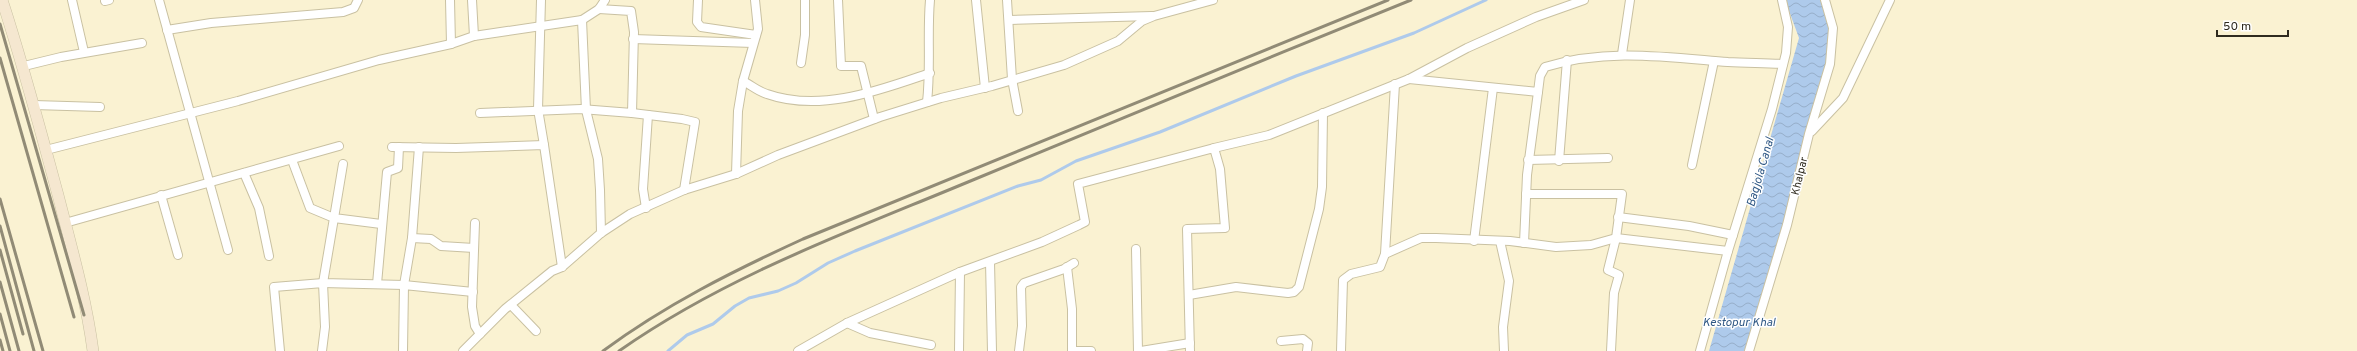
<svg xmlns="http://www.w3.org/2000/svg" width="2357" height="351" font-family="Overpass,sans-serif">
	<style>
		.water { fill: url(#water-waves) }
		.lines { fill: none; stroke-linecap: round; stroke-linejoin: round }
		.stream { stroke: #aecaeb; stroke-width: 3 }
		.street-casing { stroke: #c9c1a2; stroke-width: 10 }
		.secondary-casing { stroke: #c9c1a2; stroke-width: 12 }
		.street { stroke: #fff; stroke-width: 8 }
		.secondary { stroke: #f5e7d0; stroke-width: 11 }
		.rail { stroke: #918b76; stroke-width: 3 }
		.labels { text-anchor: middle; stroke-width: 3; stroke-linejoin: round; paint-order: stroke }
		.street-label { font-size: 11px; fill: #2f2b1f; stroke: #fff }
		.water-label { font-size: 12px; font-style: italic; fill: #315985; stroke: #fff }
	</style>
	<defs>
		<pattern id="water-waves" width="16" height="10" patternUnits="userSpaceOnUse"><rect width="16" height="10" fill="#aecaeb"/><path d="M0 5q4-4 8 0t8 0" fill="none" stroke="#96aec9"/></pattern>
	</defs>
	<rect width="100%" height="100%" fill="#faf2d2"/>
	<path class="water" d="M1785,0H1829L1836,48L1753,351H1709L1799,38Z"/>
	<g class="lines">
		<path class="stream" d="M668,351L687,335L713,324L735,306L749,298L778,291L796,283L828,263L855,251L1018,186L1041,180L1076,161L1160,132L1296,76L1414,33L1486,0"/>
		<g class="street-casing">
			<g id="street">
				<path d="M72,0L84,52"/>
				<path d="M159,0L228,250"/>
				<path d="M450,0L451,44"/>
				<path d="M472,0L474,36"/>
				<path d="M541,0L538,109L544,145"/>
				<path d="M698,0L697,22L701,27L756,35"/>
				<path d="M838,0L841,66H861L874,119"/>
				<path d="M976,0L985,88"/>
				<path d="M1007,0L1012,79L1018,111"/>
				<path d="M105,1L109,0"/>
				<path d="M582,20L586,110L598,159L600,190L601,233"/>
				<path d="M1009,20L1152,16"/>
				<path d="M167,30L211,23L343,12L354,8L358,0"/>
				<path d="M633,39L753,43"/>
				<path d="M1622,54L1630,0"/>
				<path d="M801,63L805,35V0"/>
				<path d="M24,66L61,57L142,43"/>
				<path d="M1409,79L1538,92L1540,76L1545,67C1606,48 1666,57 1728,62C1746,63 1765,63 1783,64"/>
				<path d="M743,81C751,85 759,92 767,94C821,113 880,90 930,73"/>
				<path d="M927,102C931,68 927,34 930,0"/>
				<path d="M34,105L100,107"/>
				<path d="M480,113L581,109L632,113L634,32L631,11L599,9"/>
				<path d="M632,113L682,119L695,122L684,190"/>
				<path d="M1812,131L1843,98L1890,0"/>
				<path d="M392,147L456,148L544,145L562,267"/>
				<path d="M1214,148L1269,135L1409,79L1467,48L1536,17L1584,0"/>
				<path d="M46,150L238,101L379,60L451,44L474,36L582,20L599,9L605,0"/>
				<path d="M292,160L310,208L334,218L323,283L404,285L412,238L419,147"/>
				<path d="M1528,160L1608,158"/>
				<path d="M1559,161L1567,60"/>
				<path d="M343,164L334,218L381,224"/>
				<path d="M1692,165L1714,61"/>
				<path d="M244,173L259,208L269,256"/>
				<path d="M736,174L738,111L743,81L758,29L755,0"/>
				<path d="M1526,194H1622L1616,238L1608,270L1619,275L1614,293L1611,351"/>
				<path d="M161,195L178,255"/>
				<path d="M646,208L643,189L648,115"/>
				<path d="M1618,217L1689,226L1733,235"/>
				<path d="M65,223L339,146"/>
				<path d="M475,223L472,307L475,326L480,334"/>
				<path d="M412,238L431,239L441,246L474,248"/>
				<path d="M1474,241L1493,88"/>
				<path d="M1500,241L1509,281L1503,327L1504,351"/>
				<path d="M1524,243L1527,175L1538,92"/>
				<path d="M1136,249L1138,351"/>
				<path d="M1385,254L1395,84"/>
				<path d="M990,262L992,351"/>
				<path d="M1067,267L1072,309V350"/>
				<path d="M377,284L387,172L398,168L399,147"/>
				<path d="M1189,295L1236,287L1288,293L1294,292L1299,287L1319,209L1322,187L1323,113"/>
				<path d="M511,305L536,331"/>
				<path d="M847,323L870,333L931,345"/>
				<path d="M1281,341L1303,339L1308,343L1307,351"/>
				<path d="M280,351L274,287L323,283L325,327L322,351"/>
				<path d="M403,351L404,285L473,292"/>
				<path d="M463,351L505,309L552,271L562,267L601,233L630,214L684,190L736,174L778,155L880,117L941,98L992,86L1064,65L1118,41L1142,21L1154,16L1213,0"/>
				<path d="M798,351L847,323L960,272L1042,242L1079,225L1085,222L1078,184L1214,148L1220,169L1225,228L1187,229L1190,351"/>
				<path d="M959,351L960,272"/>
				<path d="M1019,351L1022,326L1021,287L1024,283L1064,269L1074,263"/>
				<path d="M1072,351H1091"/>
				<path d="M1141,351L1190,343"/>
				<path d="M1341,351L1343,280L1351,274L1380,267L1385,254L1421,238H1436L1510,241L1556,247L1591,245L1616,238L1728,251"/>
				<path d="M1700,351L1728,251L1772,109L1786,53L1788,27L1782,0"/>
				<path d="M1749,351L1787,225L1809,134L1830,64L1833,28L1825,0"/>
			</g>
		</g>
		<g class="secondary-casing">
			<path id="secondary" d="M2,0C23,64 40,129 58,195C71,246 86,298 93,351"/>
		</g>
		<use href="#street" class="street"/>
		<use href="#secondary" class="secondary"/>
		<g class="rail">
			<path d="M0,24L84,315"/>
			<path d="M0,58L74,317"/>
			<path d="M0,199L43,351"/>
			<path d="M0,226L34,351"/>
			<path d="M0,250L23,334"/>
			<path d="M0,282L19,351"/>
			<path d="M0,314L10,351"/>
			<path d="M0,340L3,351"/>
			<path d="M603,351C665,305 733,271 803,239L1388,0"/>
			<path d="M619,351C726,276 848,232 968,182C1115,121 1263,60 1411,0"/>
		</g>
	</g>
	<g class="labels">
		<g class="street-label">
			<text transform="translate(1799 176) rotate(-76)" y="4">Khalpar</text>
		</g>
		<g class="water-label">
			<text transform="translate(1760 172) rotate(-74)" y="4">Bagjola Canal</text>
			<text x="1739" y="326">Kestopur Khal</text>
		</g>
	</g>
	<path d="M2217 30v6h71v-6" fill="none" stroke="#2f2b1f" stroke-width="2"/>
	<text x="2223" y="30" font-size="12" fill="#2f2b1f" stroke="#ffffff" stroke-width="3" paint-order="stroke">50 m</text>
</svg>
